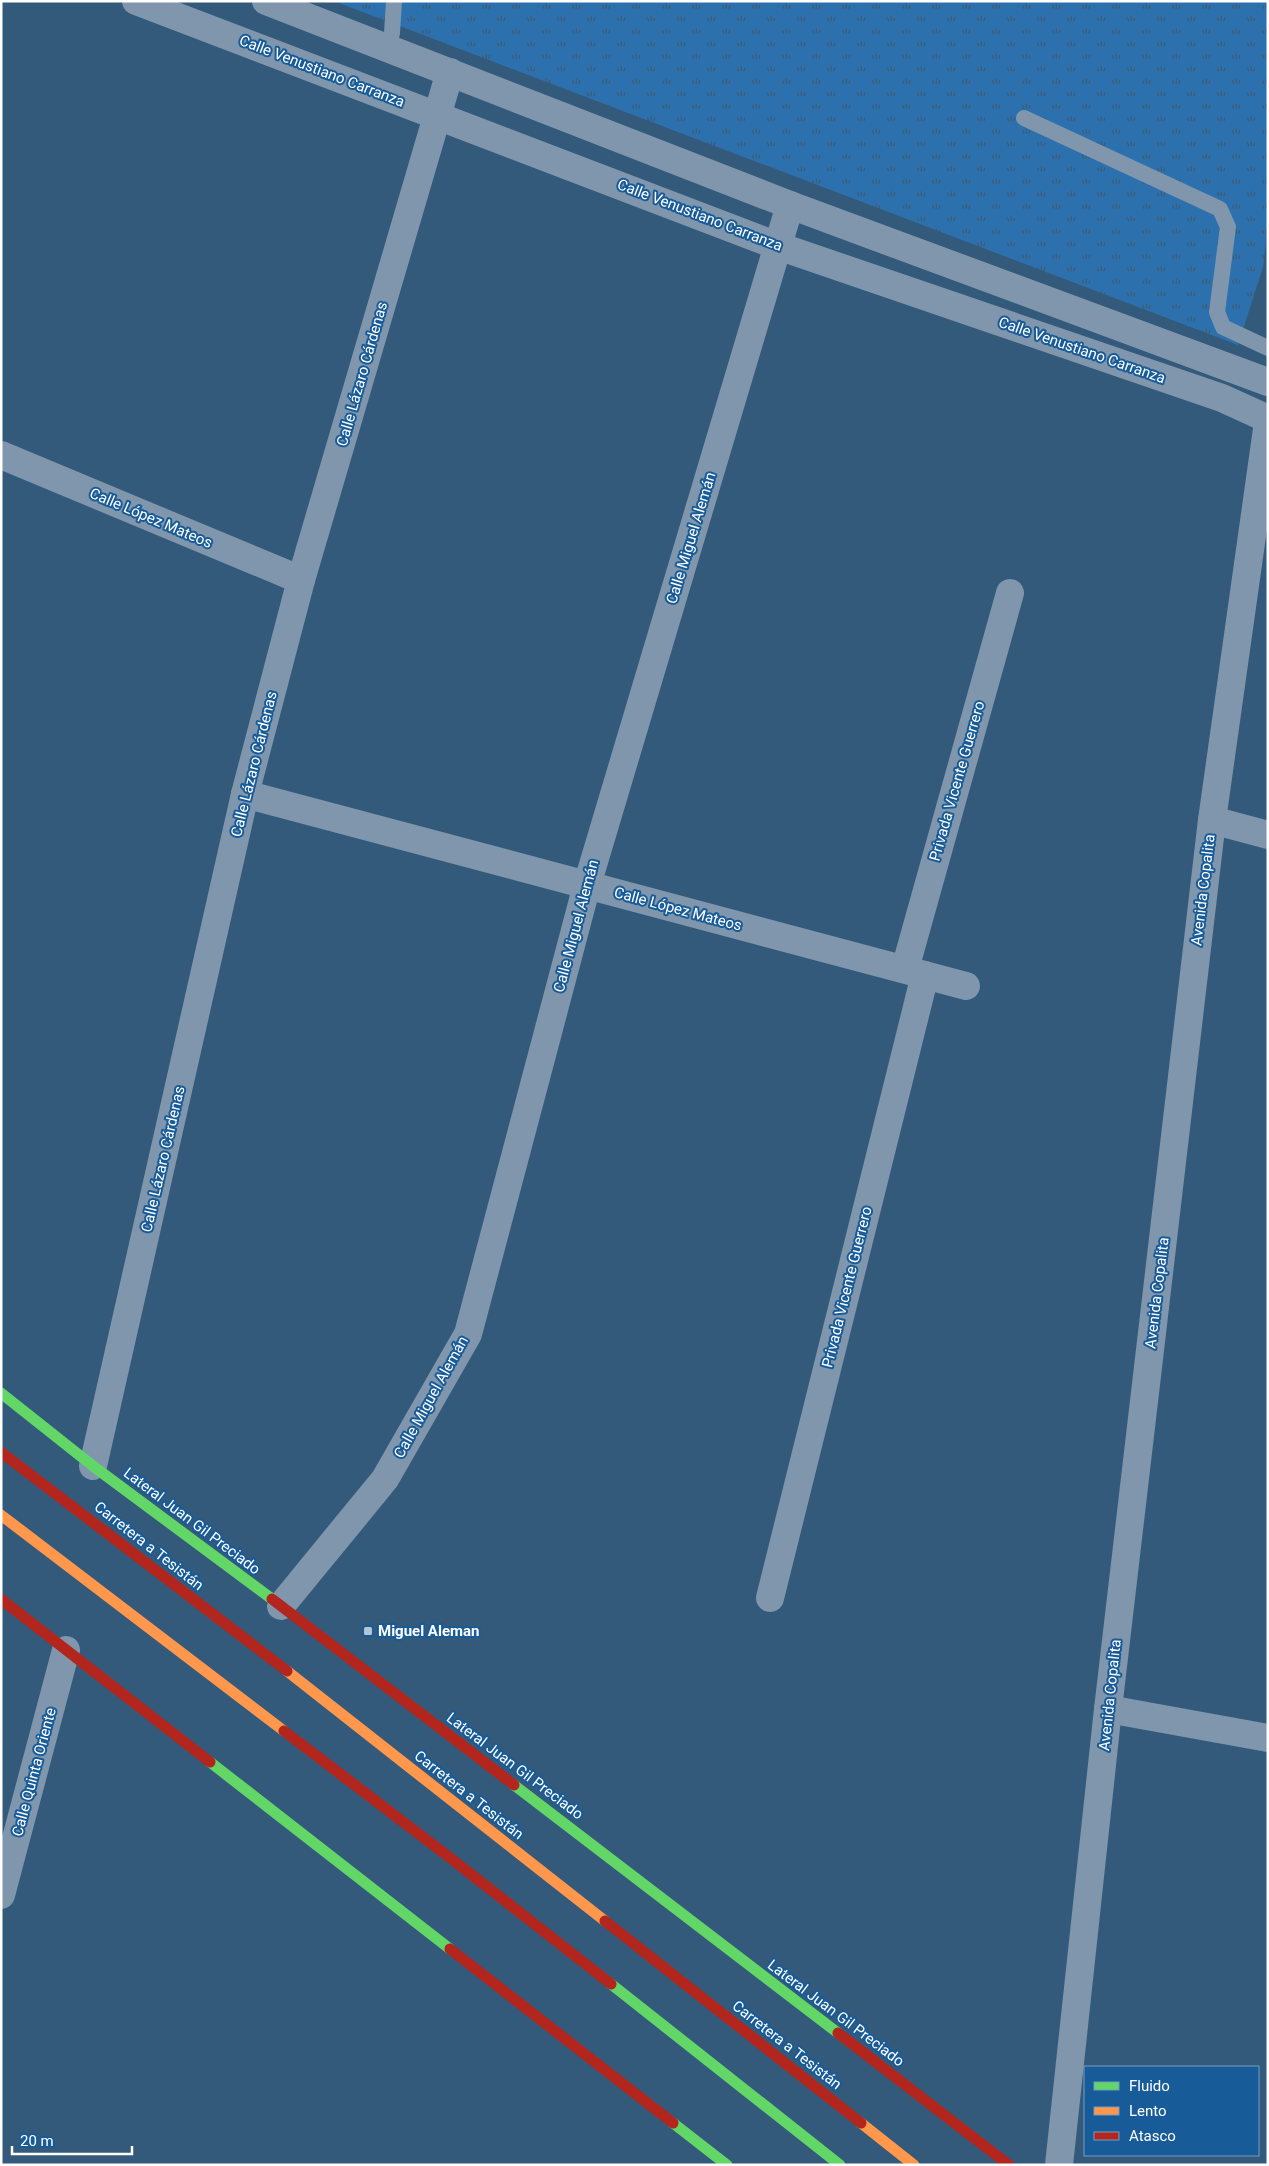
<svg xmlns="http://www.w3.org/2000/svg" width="1269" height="2166" font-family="Roboto,sans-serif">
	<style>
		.grass { fill: url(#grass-tufts) }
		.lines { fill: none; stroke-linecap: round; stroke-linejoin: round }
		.lane { stroke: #7f96ad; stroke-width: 16 }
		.street { stroke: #7f96ad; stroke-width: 28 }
		.fast { stroke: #63d668; stroke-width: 11 }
		.slow { stroke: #ff974d; stroke-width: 11 }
		.jam { stroke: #b3261e; stroke-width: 11 }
		.poi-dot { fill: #b8c5d1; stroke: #175b98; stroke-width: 2 }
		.labels { text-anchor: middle; stroke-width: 4; stroke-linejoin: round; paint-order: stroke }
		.street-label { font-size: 15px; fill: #fff; stroke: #175b98 }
		.poi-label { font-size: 15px; font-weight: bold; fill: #fff; stroke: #175b98; text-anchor: start }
	</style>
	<defs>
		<pattern id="grass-tufts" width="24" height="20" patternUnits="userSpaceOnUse" patternTransform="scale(1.25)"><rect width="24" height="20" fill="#2c71ae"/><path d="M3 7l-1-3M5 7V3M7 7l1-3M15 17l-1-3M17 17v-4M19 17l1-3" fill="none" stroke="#3f5b73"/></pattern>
	</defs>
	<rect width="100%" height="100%" fill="#345a7b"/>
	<path class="grass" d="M334,1H1268V223L1263,267L1238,345Z"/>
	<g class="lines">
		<g class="lane">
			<path d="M388,48L392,33L394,1"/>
			<path d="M1024,118L1220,209L1228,227L1217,312L1223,327L1268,348"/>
		</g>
		<g class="street">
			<path d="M136,1L778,246L1222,398L1268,419"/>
			<path d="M266,1L790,205L1268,382"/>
			<path d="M1,455L301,580"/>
			<path d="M245,794L966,986"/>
			<path d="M1212,820L1268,835"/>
			<path d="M905,969L1010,593"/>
			<path d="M93,1466L245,794L301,580L450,72"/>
			<path d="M770,1598L925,975"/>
			<path d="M281,1606L385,1479L468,1334L587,885L790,205"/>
			<path d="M1108,1709L1268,1738"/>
			<path d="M1,1895L66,1650"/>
			<path d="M1059,2165L1108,1709L1212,820L1268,422"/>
		</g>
		<g class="fast">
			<path d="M1,1393L93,1466L272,1599"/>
			<path d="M210,1762L450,1949"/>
			<path d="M514,1785L838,2033"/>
			<path d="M611,1984L840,2165"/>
			<path d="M673,2123L727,2165"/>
		</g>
		<g class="slow">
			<path d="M1,1515L284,1731"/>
			<path d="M287,1671L605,1921"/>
			<path d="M861,2123L914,2165"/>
		</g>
		<g class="jam">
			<path d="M1,1452L287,1671"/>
			<path d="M1,1599L210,1762"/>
			<path d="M272,1599L514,1785"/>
			<path d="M284,1731L449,1857L611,1984"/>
			<path d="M605,1921L861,2123"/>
			<path d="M450,1949L673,2123"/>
			<path d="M838,2033L1009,2165"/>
		</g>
	</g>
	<rect class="poi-dot" x="363" y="1626" width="10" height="10" rx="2.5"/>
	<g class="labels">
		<g class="street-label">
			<text transform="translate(322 71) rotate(21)" y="5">Calle Venustiano Carranza</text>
			<text transform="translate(700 215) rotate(21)" y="5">Calle Venustiano Carranza</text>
			<text transform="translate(1082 350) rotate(19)" y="5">Calle Venustiano Carranza</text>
			<text transform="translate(362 374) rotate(-74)" y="5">Calle Lázaro Cárdenas</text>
			<text transform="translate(151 518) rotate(23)" y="5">Calle López Mateos</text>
			<text transform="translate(691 538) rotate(-73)" y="5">Calle Miguel Alemán</text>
			<text transform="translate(254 764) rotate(-76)" y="5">Calle Lázaro Cárdenas</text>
			<text transform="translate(957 781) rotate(-74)" y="5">Privada Vicente Guerrero</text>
			<text transform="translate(1203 890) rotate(-83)" y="5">Avenida Copalita</text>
			<text transform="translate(678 909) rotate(15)" y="5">Calle López Mateos</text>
			<text transform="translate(576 926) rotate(-75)" y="5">Calle Miguel Alemán</text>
			<text transform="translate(163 1159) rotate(-77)" y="5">Calle Lázaro Cárdenas</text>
			<text transform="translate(847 1287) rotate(-76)" y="5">Privada Vicente Guerrero</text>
			<text transform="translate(1157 1293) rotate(-83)" y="5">Avenida Copalita</text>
			<text transform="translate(431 1397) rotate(-61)" y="5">Calle Miguel Alemán</text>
			<text transform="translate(192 1521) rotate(37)" y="5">Lateral Juan Gil Preciado</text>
			<text transform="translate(149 1546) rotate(38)" y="5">Carretera a Tesistán</text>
			<text transform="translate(1110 1695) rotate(-84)" y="5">Avenida Copalita</text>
			<text transform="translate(515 1766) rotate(37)" y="5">Lateral Juan Gil Preciado</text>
			<text transform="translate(34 1772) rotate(-75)" y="5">Calle Quinta Oriente</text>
			<text transform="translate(469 1795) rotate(38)" y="5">Carretera a Tesistán</text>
			<text transform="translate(836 2013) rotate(37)" y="5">Lateral Juan Gil Preciado</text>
			<text transform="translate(787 2045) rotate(38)" y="5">Carretera a Tesistán</text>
		</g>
		<g class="poi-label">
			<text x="378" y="1636">Miguel Aleman</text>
		</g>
	</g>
	<rect width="1269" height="2166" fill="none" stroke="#ffffff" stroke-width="5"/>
	<rect x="1084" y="2066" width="175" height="90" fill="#175b98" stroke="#749dc1"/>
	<rect x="1094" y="2082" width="25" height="8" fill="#63d668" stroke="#749dc1"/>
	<text x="1129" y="2091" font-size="15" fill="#ffffff">Fluido</text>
	<rect x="1094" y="2107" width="25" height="8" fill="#ff974d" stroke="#749dc1"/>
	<text x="1129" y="2116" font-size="15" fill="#ffffff">Lento</text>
	<rect x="1094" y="2132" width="25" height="8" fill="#b3261e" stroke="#749dc1"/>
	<text x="1129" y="2141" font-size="15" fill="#ffffff">Atasco</text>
	<path d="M12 2146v8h120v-8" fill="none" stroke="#ffffff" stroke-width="2.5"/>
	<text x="20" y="2146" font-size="15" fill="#ffffff" stroke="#175b98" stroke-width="4" paint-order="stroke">20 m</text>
</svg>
